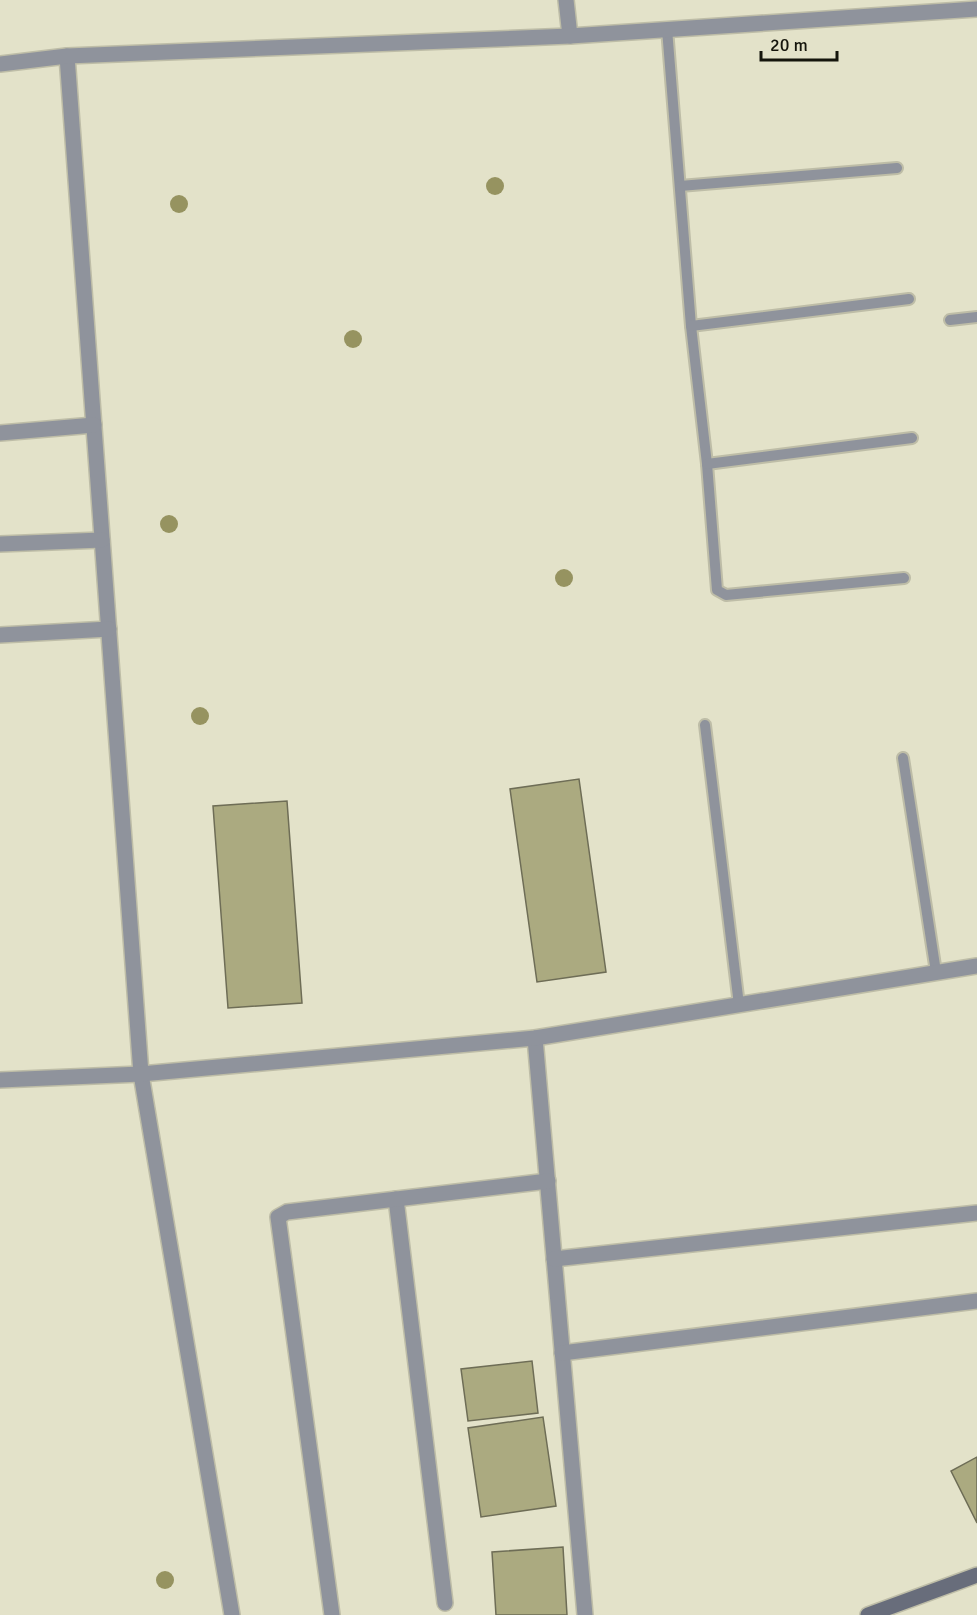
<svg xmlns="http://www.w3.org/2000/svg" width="977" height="1615" font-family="Signika,sans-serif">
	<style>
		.building { fill: #abaa80; stroke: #6e6d56; stroke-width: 1.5 }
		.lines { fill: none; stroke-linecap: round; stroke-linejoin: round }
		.lane-casing { stroke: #bebda7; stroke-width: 14 }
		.street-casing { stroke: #bebda7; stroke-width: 18 }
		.secondary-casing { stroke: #bebda7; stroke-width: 18 }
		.lane { stroke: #8f939c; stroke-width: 10 }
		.street { stroke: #8f939c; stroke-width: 15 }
		.secondary { stroke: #686d7b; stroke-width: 15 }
		.tree { fill: #969360 }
	</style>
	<rect width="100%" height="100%" fill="#e3e2c9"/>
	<g class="building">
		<path d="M579,779L606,972L537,982L510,789Z"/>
		<path d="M287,801L302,1003L228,1008L213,806Z"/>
		<path d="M532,1361L538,1413L468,1421L461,1369Z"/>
		<path d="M543,1417L556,1506L481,1517L468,1428Z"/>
		<path d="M977,1457V1523L951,1471Z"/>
		<path d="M563,1547L567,1615H496L492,1552Z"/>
	</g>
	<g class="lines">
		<g class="lane-casing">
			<g id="lane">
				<path d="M667,29L691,326L707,464L717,590L726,595L904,578"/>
				<path d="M680,186L897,168"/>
				<path d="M950,320L977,317"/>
				<path d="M691,326L909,299"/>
				<path d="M707,464L912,438"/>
				<path d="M705,725L739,1005"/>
				<path d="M903,758L936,972"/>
			</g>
		</g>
		<g class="street-casing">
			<g id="street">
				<path d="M566,0L570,36"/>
				<path d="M67,56L141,1074L232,1615"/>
				<path d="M0,64L67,56L570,36L977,9"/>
				<path d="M0,433L94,425"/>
				<path d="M0,544L102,540"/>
				<path d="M0,635L109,629"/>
				<path d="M535,1038L585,1615"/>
				<path d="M0,1080L141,1074L535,1038L977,966"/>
				<path d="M396,1199L445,1603"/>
				<path d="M554,1259L977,1213"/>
				<path d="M562,1353L977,1301"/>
				<path d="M332,1615L278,1217L287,1212L548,1181"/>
			</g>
		</g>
		<g class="secondary-casing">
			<path id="secondary" d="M868,1615L977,1575"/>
		</g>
		<use href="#lane" class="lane"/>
		<use href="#street" class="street"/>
		<use href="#secondary" class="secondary"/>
	</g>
	<g class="tree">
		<circle cx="495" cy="186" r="9"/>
		<circle cx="179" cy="204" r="9"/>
		<circle cx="353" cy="339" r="9"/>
		<circle cx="169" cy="524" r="9"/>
		<circle cx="564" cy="578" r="9"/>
		<circle cx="200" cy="716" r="9"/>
		<circle cx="165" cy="1580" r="9"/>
	</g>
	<path d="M761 51v9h76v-9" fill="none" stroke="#15150c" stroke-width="3"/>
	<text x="770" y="51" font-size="18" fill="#15150c" stroke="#e3e2c9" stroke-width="4.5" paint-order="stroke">20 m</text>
</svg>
